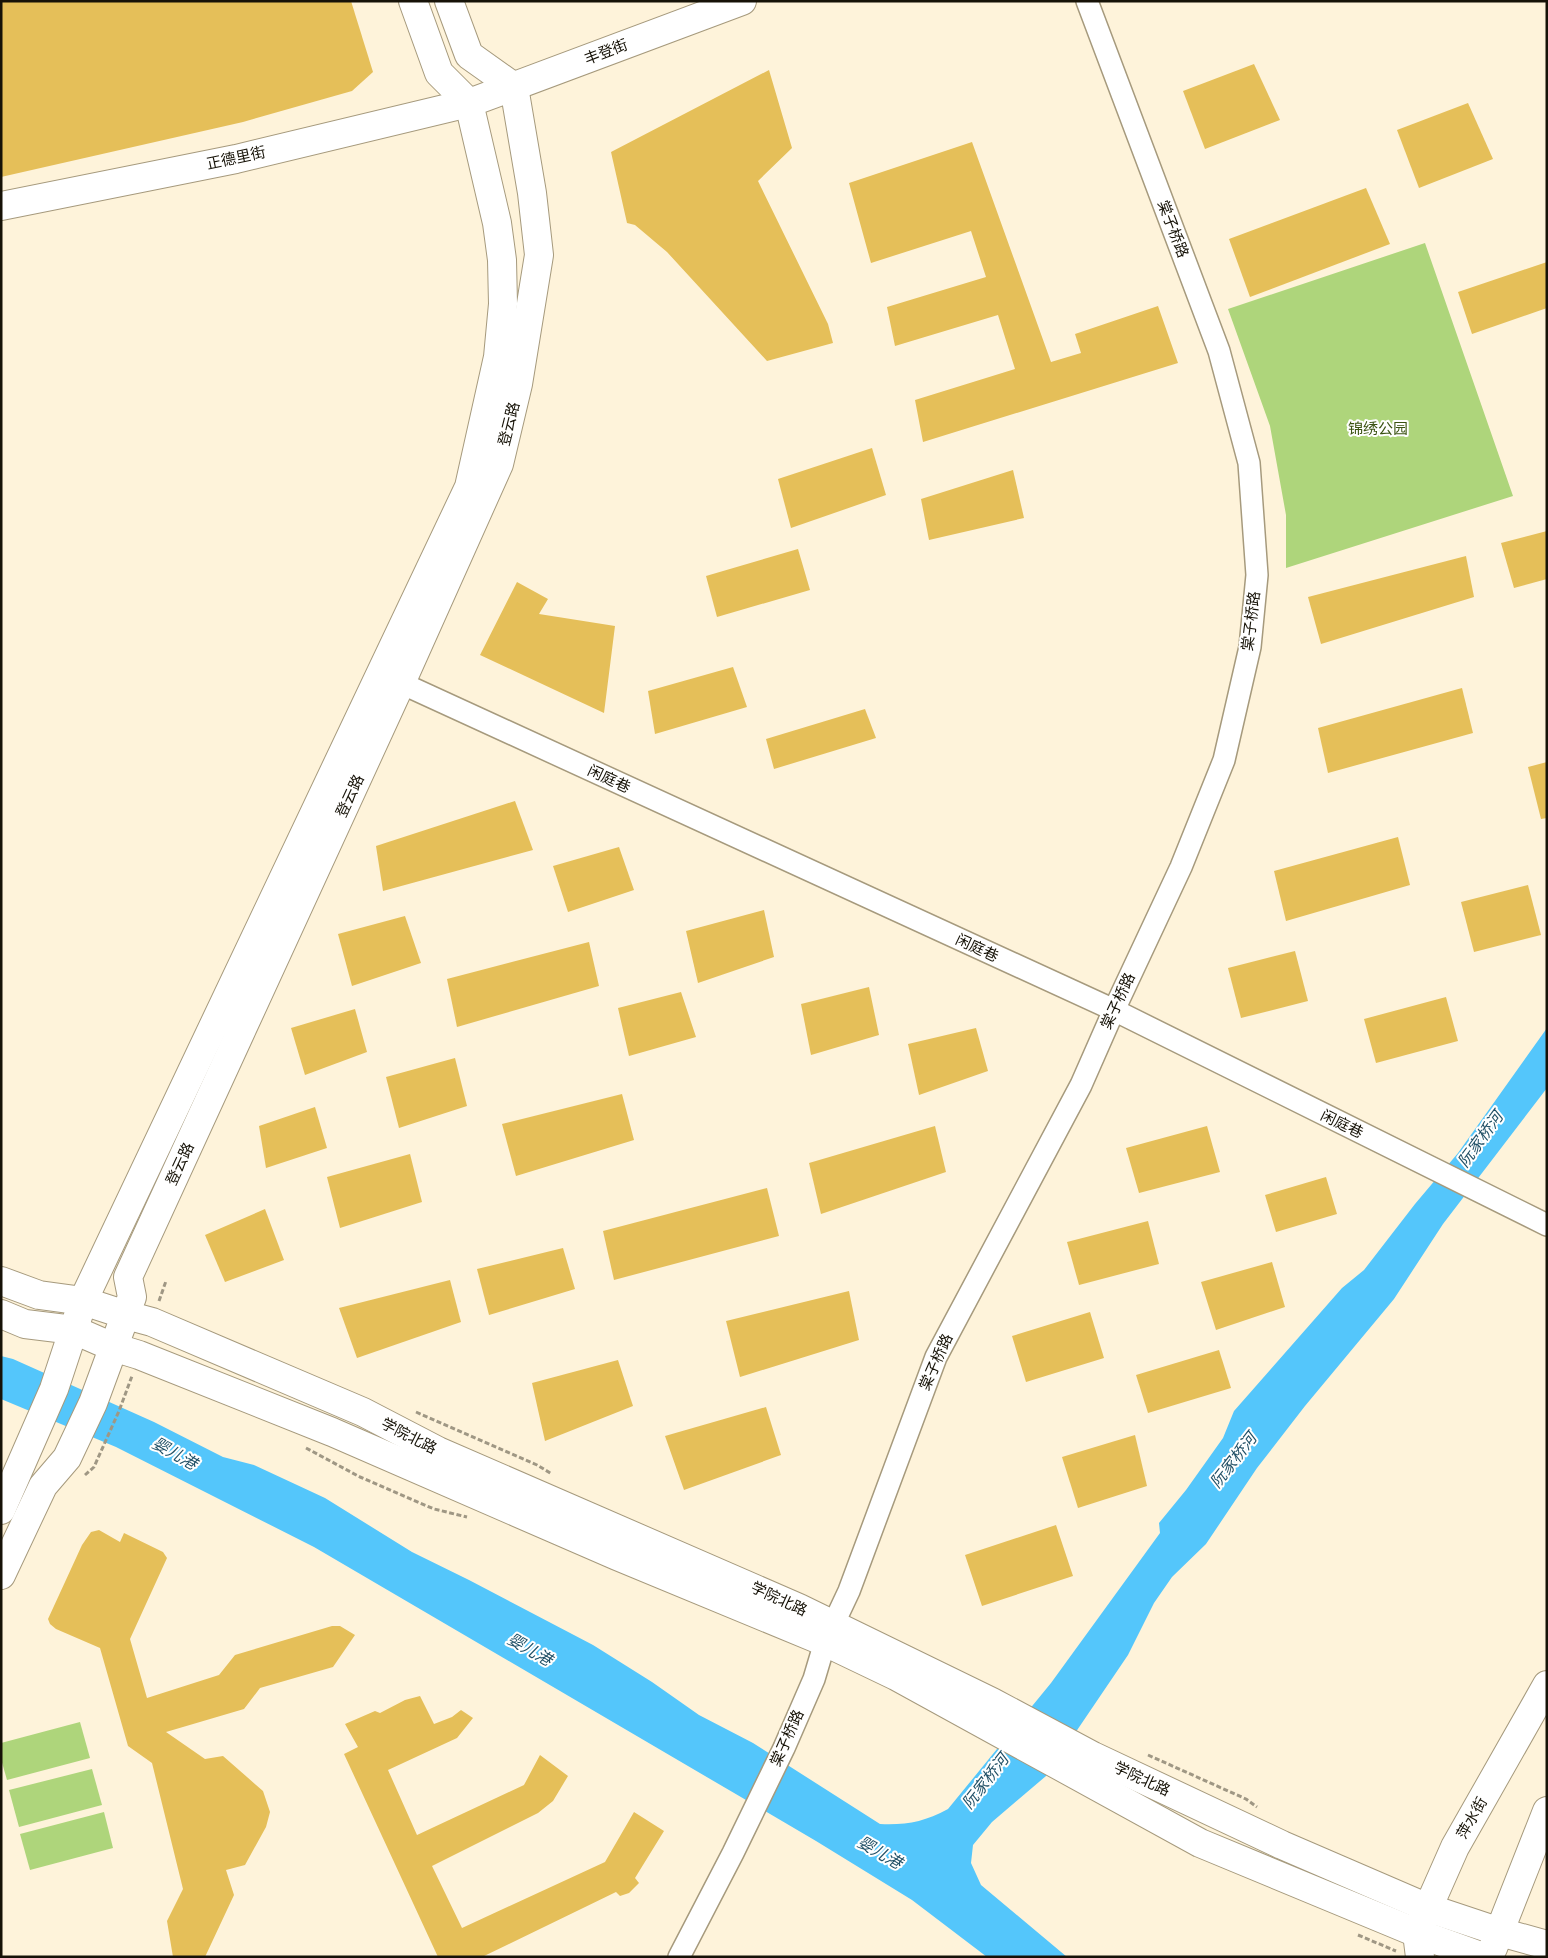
<svg xmlns="http://www.w3.org/2000/svg" width="1548" height="1958" font-family="'Source Sans 3','Noto Sans SC',sans-serif">
	<style>
		.green { fill: #aed57b }
		.water { fill: #54c6fb }
		.building { fill: #e5bf59 }
		.lines { fill: none; stroke-linecap: round; stroke-linejoin: round }
		.street-casing { stroke: #a69a7d; stroke-width: 24 }
		.secondary-casing { stroke: #a69a7d; stroke-width: 30 }
		.primary-casing { stroke: #a69a7d; stroke-width: 30 }
		.path { stroke: #9f9784; stroke-width: 3; stroke-dasharray: 5 2.5; stroke-linecap: butt }
		.street { stroke: #fff; stroke-width: 21 }
		.secondary { stroke: #fff; stroke-width: 28 }
		.primary { stroke: #fff; stroke-width: 28 }
		.labels { text-anchor: middle; stroke-width: 4; stroke-linejoin: round; paint-order: stroke }
		.street-label { font-size: 15px; fill: #161207; stroke: #fff }
		.park-label { font-size: 15px; fill: #3a5211; stroke: #fff }
		.water-label { font-size: 16px; font-style: italic; fill: #225167; stroke: #fff }
	</style>
	<rect width="100%" height="100%" fill="#fef3da"/>
	<g class="green">
		<path d="M1425,243L1513,496L1286,568V515L1270,426L1228,309Z"/>
		<path d="M80,1722L90,1758L7,1780L1,1759V1743Z"/>
		<path d="M92,1769L102,1805L19,1827L9,1790Z"/>
		<path d="M104,1812L113,1848L30,1870L20,1834Z"/>
	</g>
	<path class="water" d="M1547,1028V1088L1443,1224L1394,1299L1305,1406L1257,1468L1206,1544L1172,1577L1154,1603L1128,1655L1046,1776L992,1822L973,1845L971,1863L981,1885L1067,1957H987L912,1900L816,1841L314,1547L116,1447L1,1399V1356L13,1359L154,1422L223,1457L254,1465L325,1498L412,1552L469,1580L593,1645L652,1682L699,1715L753,1743L880,1824C907,1825 924,1822 948,1809L1051,1683L1160,1533L1159,1523L1186,1490L1223,1438L1234,1411L1342,1288L1364,1270L1415,1204L1458,1153Z"/>
	<g class="building">
		<path d="M1,1H351L373,72L352,91L243,122L1,177Z"/>
		<path d="M1254,64L1280,120L1205,149L1183,91Z"/>
		<path d="M769,70L792,148L758,181L828,324L833,343L767,361L667,252L635,225L627,223L611,152Z"/>
		<path d="M1468,103L1493,159L1419,188L1397,130Z"/>
		<path d="M972,142L1051,362L1081,353L1075,334L1158,306L1178,363L923,442L915,400L1015,369L998,315L895,346L887,307L986,277L971,231L871,263L849,183Z"/>
		<path d="M1366,188L1390,244L1250,297L1229,239Z"/>
		<path d="M1547,262V308L1472,334L1458,292Z"/>
		<path d="M872,448L886,495L791,528L778,479Z"/>
		<path d="M1013,470L1024,518L929,540L921,499Z"/>
		<path d="M1547,531V579L1514,588L1501,543Z"/>
		<path d="M798,549L810,590L717,617L706,576Z"/>
		<path d="M1466,556L1474,597L1321,644L1308,597Z"/>
		<path d="M517,582L548,599L539,614L615,626L604,713L480,655Z"/>
		<path d="M733,667L747,707L655,734L648,691Z"/>
		<path d="M1462,688L1473,733L1328,773L1318,728Z"/>
		<path d="M865,709L876,738L774,769L766,739Z"/>
		<path d="M1547,762V818L1541,819L1528,767Z"/>
		<path d="M515,801L533,850L383,891L376,846Z"/>
		<path d="M1398,837L1410,885L1286,921L1274,871Z"/>
		<path d="M619,847L634,890L568,912L553,866Z"/>
		<path d="M1528,885L1541,935L1474,952L1461,902Z"/>
		<path d="M764,910L774,957L698,983L686,931Z"/>
		<path d="M405,916L421,963L352,986L338,934Z"/>
		<path d="M589,942L599,986L457,1027L447,979Z"/>
		<path d="M1295,951L1308,1001L1241,1018L1228,968Z"/>
		<path d="M869,987L879,1035L811,1055L801,1004Z"/>
		<path d="M681,992L696,1037L629,1056L618,1008Z"/>
		<path d="M1446,997L1458,1041L1376,1063L1364,1019Z"/>
		<path d="M355,1009L367,1052L305,1075L291,1028Z"/>
		<path d="M976,1028L988,1071L919,1095L908,1044Z"/>
		<path d="M455,1058L467,1106L399,1128L386,1077Z"/>
		<path d="M622,1094L634,1140L516,1176L502,1124Z"/>
		<path d="M315,1107L327,1148L266,1168L259,1126Z"/>
		<path d="M935,1126L946,1172L821,1214L809,1163Z"/>
		<path d="M1207,1126L1220,1172L1139,1193L1126,1148Z"/>
		<path d="M410,1154L422,1202L340,1228L327,1177Z"/>
		<path d="M1326,1177L1337,1214L1276,1232L1265,1195Z"/>
		<path d="M767,1188L779,1236L614,1280L603,1231Z"/>
		<path d="M265,1209L284,1260L225,1282L205,1235Z"/>
		<path d="M1148,1221L1159,1264L1079,1285L1067,1242Z"/>
		<path d="M563,1248L575,1289L489,1315L477,1269Z"/>
		<path d="M1272,1262L1285,1307L1216,1330L1201,1282Z"/>
		<path d="M450,1280L461,1322L357,1358L339,1308Z"/>
		<path d="M849,1291L859,1340L740,1377L726,1321Z"/>
		<path d="M1090,1312L1104,1358L1026,1382L1012,1336Z"/>
		<path d="M1219,1350L1231,1388L1148,1413L1136,1375Z"/>
		<path d="M618,1360L633,1406L545,1441L532,1383Z"/>
		<path d="M766,1407L781,1455L684,1490L665,1436Z"/>
		<path d="M1135,1435L1147,1486L1078,1508L1062,1457Z"/>
		<path d="M1056,1525L1073,1576L982,1606L965,1555Z"/>
		<path d="M99,1530L120,1542L124,1533L163,1552L167,1558L130,1639L147,1698L219,1675L235,1655L332,1626H340L355,1635L333,1667L260,1688L244,1709L166,1732L205,1759L223,1756L263,1791L270,1812L266,1827L245,1865L226,1870L234,1895L205,1957H173L167,1921L183,1889L152,1763L128,1746L100,1648L56,1629L50,1624L48,1619L82,1545L91,1532Z"/>
		<path d="M420,1696L434,1724L452,1717L461,1710L473,1718L457,1738L388,1770L417,1835L524,1785L540,1755L568,1776L553,1801L538,1813L432,1866L462,1928L605,1862L634,1812L664,1831L635,1878L639,1883L629,1893L620,1896L616,1892L482,1957H438L344,1754L358,1747L345,1724L375,1711L380,1713L405,1700Z"/>
	</g>
	<g class="lines">
		<g class="street-casing">
			<g id="street">
				<path d="M401,683L1114,1010L1547,1225"/>
				<path d="M679,1957L733,1853L784,1748L814,1679L825,1642L849,1591L936,1357L1081,1085L1114,1010L1181,867L1224,760L1250,647L1257,575L1249,463L1219,351L1087,1"/>
			</g>
		</g>
		<g class="secondary-casing">
			<g id="secondary">
				<path d="M1,206L236,159L469,103L742,1"/>
				<path d="M1,1281L39,1295L83,1301L126,1315L152,1322L363,1412L438,1451L799,1608L992,1702L1093,1756L1282,1845L1428,1908L1500,1932L1547,1945"/>
				<path d="M1,1314L25,1324L74,1330L113,1347L139,1355L332,1432L617,1556L825,1642L896,1676L1200,1843L1417,1933L1483,1957"/>
				<path d="M1493,1948L1547,1811"/>
				<path d="M1420,1957L1417,1933L1455,1847L1547,1685"/>
			</g>
		</g>
		<g class="primary-casing">
			<g id="primary">
				<path d="M1,1510L54,1389L83,1301L469,487L498,357L503,304L502,260L497,223L469,103L439,73L413,1"/>
				<path d="M1,1575L43,1486L67,1458L93,1403L132,1297L128,1277L401,683L499,464L518,384L539,255L532,193L514,87L469,55L449,1"/>
			</g>
		</g>
		<g class="path">
			<path d="M159,1301L166,1281"/>
			<path d="M416,1412L537,1465L552,1474"/>
			<path d="M306,1448L360,1477L434,1509L467,1517"/>
			<path d="M85,1475L94,1467L119,1411L132,1376"/>
			<path d="M1148,1755L1246,1799L1257,1807"/>
			<path d="M1358,1935L1396,1951"/>
		</g>
		<use href="#street" class="street"/>
		<use href="#secondary" class="secondary"/>
		<use href="#primary" class="primary"/>
	</g>
	<g class="labels">
		<g class="street-label">
			<text transform="translate(606 52) rotate(-21)" y="5">丰登街</text>
			<text transform="translate(236 158) rotate(-12)" y="5">正德里街</text>
			<text transform="translate(1173 229) rotate(69)" y="5">棠子桥路</text>
			<text transform="translate(509 424) rotate(-76)" y="5">登云路</text>
			<text transform="translate(1251 621) rotate(-83)" y="5">棠子桥路</text>
			<text transform="translate(609 779) rotate(25)" y="5">闲庭巷</text>
			<text transform="translate(350 796) rotate(-65)" y="5">登云路</text>
			<text transform="translate(977 948) rotate(25)" y="5">闲庭巷</text>
			<text transform="translate(1118 1001) rotate(-65)" y="5">棠子桥路</text>
			<text transform="translate(1342 1124) rotate(26)" y="5">闲庭巷</text>
			<text transform="translate(180 1164) rotate(-65)" y="5">登云路</text>
			<text transform="translate(936 1362) rotate(-66)" y="5">棠子桥路</text>
			<text transform="translate(409 1436) rotate(27)" y="5">学院北路</text>
			<text transform="translate(779 1599) rotate(25)" y="5">学院北路</text>
			<text transform="translate(787 1738) rotate(-66)" y="5">棠子桥路</text>
			<text transform="translate(1142 1779) rotate(25)" y="5">学院北路</text>
			<text transform="translate(1472 1818) rotate(-60)" y="5">萍水街</text>
		</g>
		<g class="park-label">
			<text x="1378" y="434">锦绣公园</text>
		</g>
		<g class="water-label">
			<text transform="translate(1480 1139) rotate(-54)" y="6">阮家桥河</text>
			<text transform="translate(175 1453) rotate(29)" y="6">婴儿港</text>
			<text transform="translate(1233 1460) rotate(-52)" y="6">阮家桥河</text>
			<text transform="translate(530 1649) rotate(30)" y="6">婴儿港</text>
			<text transform="translate(985 1781) rotate(-52)" y="6">阮家桥河</text>
			<text transform="translate(880 1852) rotate(30)" y="6">婴儿港</text>
		</g>
	</g>
	<rect width="1548" height="1958" fill="none" stroke="#161207" stroke-width="5"/>
</svg>
